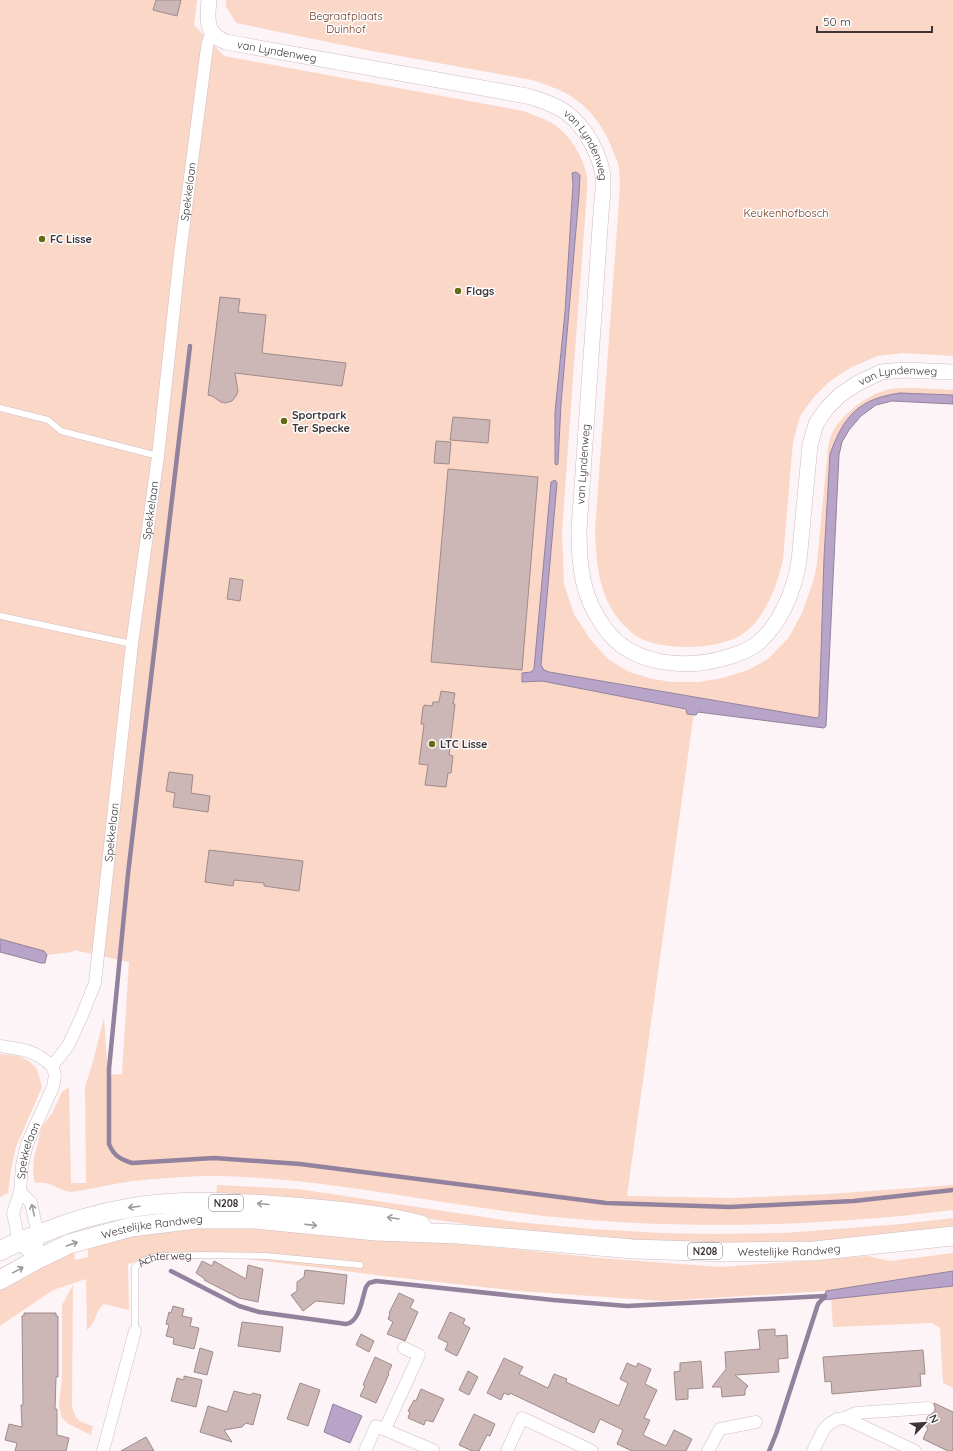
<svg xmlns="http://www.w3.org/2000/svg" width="953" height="1451" font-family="Quicksand,sans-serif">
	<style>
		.green { fill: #fbd7c8 }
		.water { fill: #b8a3c9; stroke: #93829d }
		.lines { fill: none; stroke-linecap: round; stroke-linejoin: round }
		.stream { stroke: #93829d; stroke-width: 4.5 }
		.building { fill: #ccb7b6; stroke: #9f8b8a }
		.service-casing { stroke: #d0bcc2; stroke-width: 7 }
		.minor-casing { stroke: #d0bcc2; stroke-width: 13 }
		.tertiary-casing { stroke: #d0bcc2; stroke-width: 16 }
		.primary-casing { stroke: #d0bcc2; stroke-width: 20 }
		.service { stroke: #fff; stroke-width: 6 }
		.minor { stroke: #fff; stroke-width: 12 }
		.tertiary { stroke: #fff; stroke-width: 15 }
		.primary { stroke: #fff; stroke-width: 19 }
		.oneway { stroke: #9e9a9b }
		.poi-dot { fill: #646c11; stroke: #fff; stroke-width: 1.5 }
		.labels { text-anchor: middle; stroke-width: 3; stroke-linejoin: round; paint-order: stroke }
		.shield { fill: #fff; stroke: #777273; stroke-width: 1 }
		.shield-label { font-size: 10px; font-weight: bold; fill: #3d3537 }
		.park-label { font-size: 11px; fill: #6b3319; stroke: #fff }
		.street-label { font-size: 11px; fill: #3d3537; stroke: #fff }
		.poi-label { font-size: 11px; font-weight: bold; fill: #3d3537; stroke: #fff; text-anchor: start }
	</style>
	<rect width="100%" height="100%" fill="#fcf4f6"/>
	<g class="green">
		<path d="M0,0H197L194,25L224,56L523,111C533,115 543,118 552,123C569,134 582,154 586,173C588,179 587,186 587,192L572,391L562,533L564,584L574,614L590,639L608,659L629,672L653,679L672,682H699L723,678L748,670L768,659L789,637L802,613L814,579L817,563L828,448C829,442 830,436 833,431C844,413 866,396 886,390C902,386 935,389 953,390V395L900,393L863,404L848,417L836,438L824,558L819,716L816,718L556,673L555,683L591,690L695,705L627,1196L733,1198L829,1194L953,1185V1210C817,1227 681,1230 544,1216C435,1204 327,1178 217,1176C189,1176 161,1178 133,1181C112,1184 92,1189 71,1192C56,1190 54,1181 35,1183L33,1173L34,1157L42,1127L52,1113L62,1092L69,1087L71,1183H86L85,1087L92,1065L104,1018L108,1075L122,1074L129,962L74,950L73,952L47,955L44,951L0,939Z"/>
		<path d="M226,0H953V356L904,353L877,356L850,368L830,381L814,397L800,416L793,442L783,559C778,583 767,614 747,631C723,650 672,651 644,640C628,633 613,615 606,598C597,576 596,554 595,530L618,215C619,200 621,184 619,169C619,164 616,159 614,154C606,130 591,108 569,95C557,88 544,84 532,80L367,50L236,23L226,6Z"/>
		<path d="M0,1054L19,1056L29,1061L37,1069L42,1087L16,1147L11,1169L8,1193L0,1197Z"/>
		<path d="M217,1185L298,1189L517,1222L592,1229L662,1233L712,1234L785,1233L901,1224L953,1218V1229L822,1242L705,1245L541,1235L417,1217L216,1196Z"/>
		<path d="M292,1226L599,1258L721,1267L868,1256L890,1261L953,1253V1271L826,1291L663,1301L518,1291L383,1276L323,1268L237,1258L215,1257L186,1260L162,1255L128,1264L129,1310L104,1304C95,1310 96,1324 87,1330L86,1279L53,1290L0,1326V1283L74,1248L75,1260L88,1257V1244L155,1227Z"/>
		<path d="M73,1285L72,1407C76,1421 80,1422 93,1426L91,1435L67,1423L62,1418L59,1406L62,1376V1305Z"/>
		<path d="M953,1286V1388L943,1383L940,1328L932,1323L833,1327L831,1299Z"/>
	</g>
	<g class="water">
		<path d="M576,172L580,175L579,195L561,404L558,463L557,465L555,464V412L565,312L573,184L572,173Z"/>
		<path d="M900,393L953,395V404L892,401L876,405L861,416L849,430L842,442L839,455L826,726L824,728L698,712L696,715L687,714L686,709L542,681L522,682V673L531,672L534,669L551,482L555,480L557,483L541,665L544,670L549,672L817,718L819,716L824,558L830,454C844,416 858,399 900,393Z"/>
		<path d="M0,939L44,951L47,955L45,963H41L0,952Z"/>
		<path d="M953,1271V1286L823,1300L826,1291Z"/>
		<path d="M333,1404L362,1416L350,1443L324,1432Z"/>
	</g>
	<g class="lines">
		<g class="stream">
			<path d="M190,346L128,874L109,1069V1144C114,1156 120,1159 132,1163L214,1158L300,1164L606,1203L730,1207L854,1201L953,1190"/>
			<path d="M171,1271L239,1306L259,1312L346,1324C360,1322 362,1298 366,1287L369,1283L376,1281L553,1300L627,1306L825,1296"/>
			<path d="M769,1451L776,1434L818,1304L825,1296"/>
		</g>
	</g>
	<g class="building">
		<path d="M156,0H181L177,16L153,10Z"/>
		<path d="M220,297L240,299L238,312L266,315L262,353L346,363L342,386L235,373L238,391L236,396L232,401L225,403L221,402L212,396L208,395Z"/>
		<path d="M453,417L490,420L488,443L450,440Z"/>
		<path d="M436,441L451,442L449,464L434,463Z"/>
		<path d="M448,469L538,477L522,670L431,662Z"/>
		<path d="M230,578L243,580L240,601L227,599Z"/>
		<path d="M441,691L455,693L453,704H455L449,755L453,756L451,773H448L446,787L425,785L428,765L419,764L424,724H421L423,707H424V705L432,706L433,702H439Z"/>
		<path d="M169,772L193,775L191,793L210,796L208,812L173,807L175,793L166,791Z"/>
		<path d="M209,850L303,861L299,891L264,886V883L234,880L233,886L205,882Z"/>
		<path d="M202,1261L212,1266L214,1261L246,1279L248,1265L263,1269L258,1302L239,1298L204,1280L205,1279L196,1273Z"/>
		<path d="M305,1270L347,1275L344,1304L316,1301L303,1311L291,1295L297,1291V1282L304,1277Z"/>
		<path d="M399,1293L414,1300L410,1308L418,1312L405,1341L387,1334L393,1322L388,1319L390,1314L389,1313Z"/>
		<path d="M173,1306L184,1309L182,1316L192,1318L190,1326L199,1328L194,1349L173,1344L174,1338L166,1336L169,1325L166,1324L169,1312L171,1313Z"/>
		<path d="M450,1312L465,1319L463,1324L470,1328L457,1356L445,1350L448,1343L438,1338Z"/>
		<path d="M24,1313H56V1316H58V1377H56L55,1409H57V1435L69,1438L66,1451H15L17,1443L5,1440L9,1424L22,1427L21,1405H23L22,1316H24Z"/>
		<path d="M242,1322L283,1327L280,1352L238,1346Z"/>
		<path d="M775,1329V1336L787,1335L788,1358L778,1359L779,1372L735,1375L748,1386L745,1390V1395L722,1397L721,1387H712L726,1369L725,1352L760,1349L758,1330Z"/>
		<path d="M361,1334L374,1341L369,1352L356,1345Z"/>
		<path d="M200,1348L213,1352L207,1375L194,1372Z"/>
		<path d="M923,1350L925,1374H920L921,1386L832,1394L831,1381L825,1382L823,1357Z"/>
		<path d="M375,1357L392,1365L388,1373L389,1374L376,1403L360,1396L365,1386L363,1385Z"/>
		<path d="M504,1358L523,1367L519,1374L548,1388L554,1374L567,1379L566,1382L619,1406L628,1383L620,1379L627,1363L636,1367L638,1363L651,1369L645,1384L657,1390L644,1418L650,1420L643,1435L666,1446L674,1430L692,1439L686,1451H632L617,1444L623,1430L600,1419L594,1433L510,1393L509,1395L504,1393L501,1400L487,1393Z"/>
		<path d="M701,1361L703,1388L688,1389V1399L676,1400L674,1372L680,1371V1363Z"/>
		<path d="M468,1371L478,1377L469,1395L459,1390Z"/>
		<path d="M184,1376L202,1380L196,1407L171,1401L177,1378L184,1380Z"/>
		<path d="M300,1383L320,1390L308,1426L287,1419Z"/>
		<path d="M421,1389L444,1399L433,1422L426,1420L424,1425L408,1418L410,1412L408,1411L414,1400L416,1401Z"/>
		<path d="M234,1391L250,1395L253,1393L261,1395L253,1425L246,1423L242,1427L224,1430L232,1442L200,1432L208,1406L227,1412Z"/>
		<path d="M934,1403L953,1412V1451H948L923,1439L928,1428L924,1425L928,1416L932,1414L935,1411V1407Z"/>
		<path d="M474,1414L495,1424L490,1436L487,1435L479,1451H472L459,1445Z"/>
		<path d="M146,1437L154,1451H121Z"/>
	</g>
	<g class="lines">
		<g class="service-casing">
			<g id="service">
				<path d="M0,408L48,420L61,431L158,456"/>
				<path d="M0,616L132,644"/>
				<path id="s1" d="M135,1331V1267L143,1261L157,1256L203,1255L266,1256L360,1265"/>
			</g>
		</g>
		<g class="minor-casing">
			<g id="minor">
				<path d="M0,1046C22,1049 35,1050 52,1066"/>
				<path id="s2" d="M52,1066L68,1046L81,1018L95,983L132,644L158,456L180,254L207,47L209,39L212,34"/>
				<path d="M20,1192L31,1203L38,1235L36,1260"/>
				<path id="s3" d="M36,1260L19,1242L13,1213L20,1192L22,1166L27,1144L53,1087L55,1075L52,1066"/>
				<path d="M845,1418L915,1451"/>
				<path d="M385,1429L419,1355L404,1348"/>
				<path d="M103,1451L135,1331"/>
				<path d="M365,1451L376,1426L433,1450"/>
				<path d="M507,1451L522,1418L592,1451"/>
				<path d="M708,1451L720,1429L756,1422"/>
				<path d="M813,1451L824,1429L829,1424L837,1419L845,1418L856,1413L928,1408"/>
			</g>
		</g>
		<g class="tertiary-casing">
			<g id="tertiary">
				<path id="s4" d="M209,0C207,19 205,34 226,42L527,96C538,99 549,103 559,108C581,120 596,146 602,170C605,184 602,199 601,213L579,530C579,566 582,597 604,627C631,666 686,670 728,657C738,654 750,650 758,643C781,623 794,591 799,561L810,445L816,424L827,408L840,395L858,383L881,372L904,370L953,372"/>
			</g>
		</g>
		<g class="primary-casing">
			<g id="primary">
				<path d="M0,1251C14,1243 30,1238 45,1232C72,1221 100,1213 129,1208C184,1198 249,1203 304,1208C344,1211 383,1215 421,1225"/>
				<path id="s5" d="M0,1280L36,1260L69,1244L131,1227L196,1219H254L376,1231L458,1234L633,1249L726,1252L814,1251L953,1236"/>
			</g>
		</g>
		<use href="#service" class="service"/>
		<use href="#minor" class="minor"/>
		<use href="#tertiary" class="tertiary"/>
		<use href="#primary" class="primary"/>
	</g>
	<defs><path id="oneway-shaft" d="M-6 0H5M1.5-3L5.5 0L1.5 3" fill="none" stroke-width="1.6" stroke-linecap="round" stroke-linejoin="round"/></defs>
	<g class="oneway">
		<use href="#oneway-shaft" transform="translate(263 1204) rotate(-175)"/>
		<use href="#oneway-shaft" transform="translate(134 1207) rotate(173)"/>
		<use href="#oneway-shaft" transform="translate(33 1210) rotate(-103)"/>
		<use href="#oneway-shaft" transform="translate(393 1218) rotate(-171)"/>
		<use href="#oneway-shaft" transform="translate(311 1225) rotate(6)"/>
		<use href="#oneway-shaft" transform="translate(72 1244) rotate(-19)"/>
		<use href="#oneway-shaft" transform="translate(18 1270) rotate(-29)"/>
	</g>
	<g class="poi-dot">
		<circle cx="42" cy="239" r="4"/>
		<circle cx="458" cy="291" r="4"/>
		<circle cx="284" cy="421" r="4"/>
		<circle cx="432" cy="744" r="4"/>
	</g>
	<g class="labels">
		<g class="shield">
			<rect x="209" y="1195" width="34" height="16" rx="3"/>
			<rect x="688" y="1243" width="34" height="16" rx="3"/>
		</g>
		<g class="shield-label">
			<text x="226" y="1207">N208</text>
			<text x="705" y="1255">N208</text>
		</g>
		<g class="park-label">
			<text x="346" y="20">Begraafplaats<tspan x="346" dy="13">Duinhof</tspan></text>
			<text x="786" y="217">Keukenhofbosch</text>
		</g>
		<g class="street-label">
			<text dy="4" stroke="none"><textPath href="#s4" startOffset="102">van Lyndenweg</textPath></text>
			<text dy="4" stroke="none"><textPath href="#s4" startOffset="438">van Lyndenweg</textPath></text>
			<text dy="4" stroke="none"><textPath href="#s2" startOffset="891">Spekkelaan</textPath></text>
			<text dy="4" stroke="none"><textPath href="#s4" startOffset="1433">van Lyndenweg</textPath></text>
			<text transform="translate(583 464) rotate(-86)" y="4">van Lyndenweg</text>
			<text dy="4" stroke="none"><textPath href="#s2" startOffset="570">Spekkelaan</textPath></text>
			<text dy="4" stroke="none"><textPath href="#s2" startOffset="246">Spekkelaan</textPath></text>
			<text dy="4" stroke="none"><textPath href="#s3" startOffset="119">Spekkelaan</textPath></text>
			<text dy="4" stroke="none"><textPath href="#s5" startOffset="163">Westelijke Randweg</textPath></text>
			<text dy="4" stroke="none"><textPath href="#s5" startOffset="802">Westelijke Randweg</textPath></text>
			<text dy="4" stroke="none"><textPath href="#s1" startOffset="96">Achterweg</textPath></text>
		</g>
		<g class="poi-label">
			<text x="50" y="243">FC Lisse</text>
			<text x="466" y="295">Flags</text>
			<text x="292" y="419">Sportpark<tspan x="292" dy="13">Ter Specke</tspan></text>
			<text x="440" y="748">LTC Lisse</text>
		</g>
	</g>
	<g transform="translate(925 1423) rotate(65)" stroke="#ffffff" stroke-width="3" paint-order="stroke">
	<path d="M0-3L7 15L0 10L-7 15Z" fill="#3d3537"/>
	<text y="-6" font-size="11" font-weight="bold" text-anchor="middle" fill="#3d3537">N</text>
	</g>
	<path d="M817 26v6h115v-6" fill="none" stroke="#3d3537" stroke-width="2"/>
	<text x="823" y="26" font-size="12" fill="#3d3537" stroke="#ffffff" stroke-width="3" paint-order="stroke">50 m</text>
</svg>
